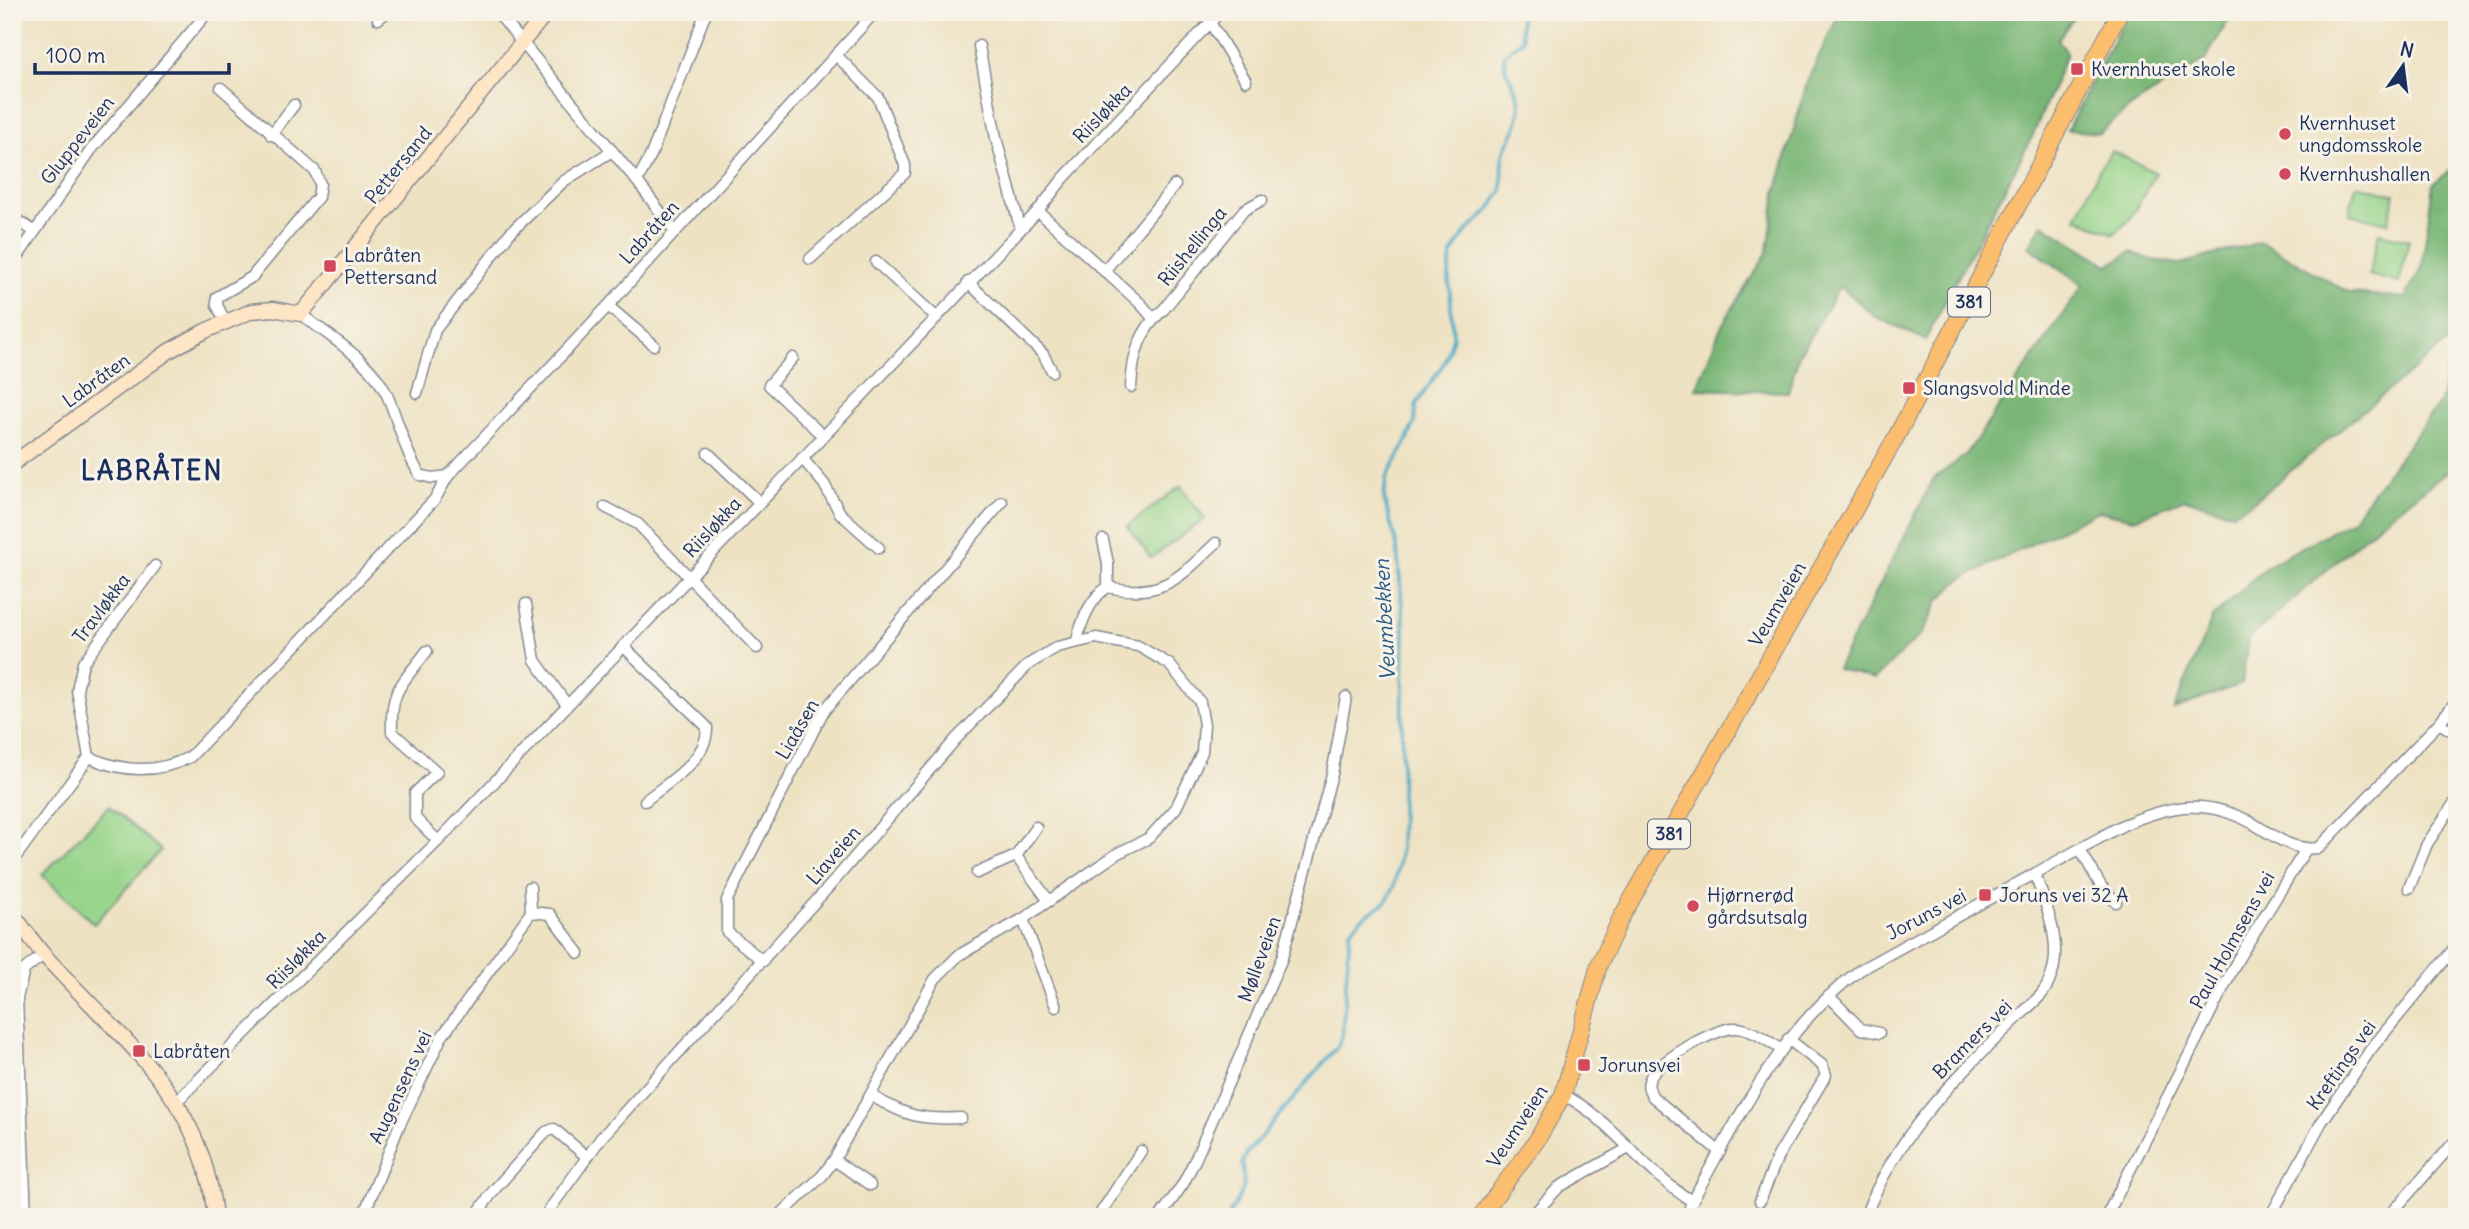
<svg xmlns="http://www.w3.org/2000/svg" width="2469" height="1229" font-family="Delius,sans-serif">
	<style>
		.green { fill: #97d48a; stroke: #598274; stroke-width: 2 }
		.forest { fill: #79b676; stroke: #4a726a; stroke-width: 2 }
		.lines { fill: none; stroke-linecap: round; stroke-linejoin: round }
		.stream { stroke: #46a7c5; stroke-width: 3.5 }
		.street-casing { stroke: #848890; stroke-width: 13 }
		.secondary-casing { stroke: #848890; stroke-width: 17 }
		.primary-casing { stroke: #848890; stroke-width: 18 }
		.street { stroke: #fff; stroke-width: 10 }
		.secondary { stroke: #fde5c5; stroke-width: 14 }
		.primary { stroke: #fbbd6e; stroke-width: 16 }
		.poi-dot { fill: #d1495b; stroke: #f7f3e8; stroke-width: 2.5 }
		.labels { text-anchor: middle; stroke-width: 6; stroke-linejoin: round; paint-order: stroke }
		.shield { fill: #f7f3e8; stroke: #5d6a87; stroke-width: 2 }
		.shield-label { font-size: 18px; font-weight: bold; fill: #1b2f5e }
		.poi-label { font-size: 19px; fill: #1b2f5e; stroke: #f7f3e8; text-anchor: start }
		.street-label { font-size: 19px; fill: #1b2f5e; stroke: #f7f3e8 }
		.water-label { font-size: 21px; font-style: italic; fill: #2a5982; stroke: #f7f3e8 }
		.district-label { font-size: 26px; font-weight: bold; letter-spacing: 2px; fill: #1b2f5e; stroke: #f7f3e8 }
	</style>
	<rect width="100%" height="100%" fill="#f7f3e8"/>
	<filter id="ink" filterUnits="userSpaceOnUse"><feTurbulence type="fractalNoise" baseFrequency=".0143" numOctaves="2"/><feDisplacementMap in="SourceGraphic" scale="14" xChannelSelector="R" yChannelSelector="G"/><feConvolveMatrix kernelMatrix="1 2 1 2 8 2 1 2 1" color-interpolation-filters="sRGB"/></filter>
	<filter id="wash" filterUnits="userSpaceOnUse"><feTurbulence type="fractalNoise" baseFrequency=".00686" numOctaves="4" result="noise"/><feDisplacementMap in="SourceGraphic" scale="28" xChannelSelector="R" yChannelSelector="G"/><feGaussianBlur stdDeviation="1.57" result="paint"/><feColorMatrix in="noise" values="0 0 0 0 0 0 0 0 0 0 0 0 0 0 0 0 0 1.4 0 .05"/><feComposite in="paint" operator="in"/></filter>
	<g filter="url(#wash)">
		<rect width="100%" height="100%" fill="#eee2c3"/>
		<g class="green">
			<path d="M2112,151L2156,173L2129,220L2114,234L2076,218L2100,168Z"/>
			<path d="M2356,185L2395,194L2388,223L2349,214Z"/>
			<path d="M2379,233L2409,240L2399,283L2369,275Z"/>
			<path d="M1181,486L1205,519L1151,558L1127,526Z"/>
			<path d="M109,806L161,850L94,924L42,875Z"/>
		</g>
		<g class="forest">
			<path d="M1840,12H2078L2058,39L2067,53L2033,135L1925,340L1874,316L1840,286L1799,355L1788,392L1696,389L1721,327L1768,251L1776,193L1808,79Z"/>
			<path d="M2128,12H2233L2205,60L2131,107L2099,133L2067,130Z"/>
			<path d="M2457,164V464L2380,523L2248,639L2242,684L2174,709L2212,618L2266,567L2352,520L2440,402L2454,336L2254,501L2233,513L2185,499L2134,519L2098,511L1961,579L1939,600L1923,632L1875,679L1837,669L1934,478L1965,456L2083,285L2029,247L2042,224L2108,265L2131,252L2152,260L2180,264L2261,242L2350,293L2405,298L2422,267L2433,184Z"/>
		</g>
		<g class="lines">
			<path class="stream" d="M1228,1217L1244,1187L1242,1163L1247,1153L1338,1046L1342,1035L1350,931L1362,918L1386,902L1394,887L1400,855L1404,631L1397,546L1384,499L1386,479L1408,439L1415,422L1416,405L1446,360L1453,337L1449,276L1451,256L1465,233L1488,212L1502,191L1503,154L1516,128L1520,111L1519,97L1505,68L1504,55L1522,40L1520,12"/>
		</g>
	</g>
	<g filter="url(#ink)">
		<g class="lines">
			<g class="street-casing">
				<g id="street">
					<path d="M497,12L637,181L675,232"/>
					<path d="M378,19L387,12"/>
					<path d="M1211,24L1246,81"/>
					<path d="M979,46L996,138L1020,227"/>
					<path d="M221,88L315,171L320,184L318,197L252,277L217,297V305L225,321"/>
					<path d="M271,135L294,105"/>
					<path d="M637,181L651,155L706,12"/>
					<path d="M1038,211L1141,304L1152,317"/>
					<path d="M12,217L34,231"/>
					<path d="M810,259L905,173V165L878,97L836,55"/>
					<path d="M876,262L936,317"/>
					<path d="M12,265L91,150L208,12"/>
					<path d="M1104,271L1175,185"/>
					<path d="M968,282L1043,354L1052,371"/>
					<path d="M608,306L654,345"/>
					<path d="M301,314C329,337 372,361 387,395C399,422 404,450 420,475L432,478L448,476"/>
					<path d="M793,358L769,385L823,436"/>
					<path d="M1131,387C1133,354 1139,331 1164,309L1244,210L1262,200"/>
					<path d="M417,393L435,330L510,233L564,181L612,151"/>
					<path d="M708,453L760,503"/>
					<path d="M802,458L824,484L840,513L879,548"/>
					<path d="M605,507L638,524L757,648"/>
					<path d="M1108,587C1162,599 1179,578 1216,543"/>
					<path d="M526,604L535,660L567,705"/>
					<path d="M1077,640C1082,620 1090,598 1108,587V563L1103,540"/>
					<path d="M623,646L707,727C708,760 668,782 645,801"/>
					<path d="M427,651C402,684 390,689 392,732L437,772L415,793V818L438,841"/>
					<path d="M2439,723L2457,734"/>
					<path d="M89,757C121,772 157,774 190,757L435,499L448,476L608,306L875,12"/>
					<path d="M2080,849L2101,886L2116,902"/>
					<path d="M1016,856L1036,827"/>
					<path d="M12,862L89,757L77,690L83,663L155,566"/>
					<path d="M977,873L1016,856L1049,901"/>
					<path d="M530,887L531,912"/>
					<path d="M2409,888L2427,844L2457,799"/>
					<path d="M1023,919L1056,1007"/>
					<path d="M763,961L727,932V900L823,712L1002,502"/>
					<path d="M1829,996L1861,1029L1879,1033"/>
					<path d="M1563,1095C1609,1116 1644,1173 1692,1201C1740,1116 1780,1029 1860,970L2123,825C2171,805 2205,797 2254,824C2275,837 2293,851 2319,848L2439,723L2457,700"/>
					<path d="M872,1096C905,1116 921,1120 961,1118"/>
					<path d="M177,1101L444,835L1038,211L1062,180L1220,12"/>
					<path d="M1720,1152L1653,1097C1650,1092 1647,1087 1649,1081C1653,1063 1718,1026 1736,1028C1753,1029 1767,1041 1781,1049"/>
					<path d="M834,1160L870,1185"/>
					<path d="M1760,1201L1778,1156L1826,1075L1822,1065L1788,1039"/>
					<path d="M26,1217L17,998L24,970L43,955"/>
					<path d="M363,1217L399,1126L441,1038L531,912L550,914L579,953"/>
					<path d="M475,1217L494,1190L546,1132L554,1129L587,1157"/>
					<path d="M544,1217L601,1138L835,880L956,739L1029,664L1057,647L1096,638L1138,646L1169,664L1200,702L1204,725L1202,752L1176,808L1149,838L1118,853L1023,919L959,955L935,979L834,1160L822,1176L778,1217"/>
					<path d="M1098,1217L1141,1151"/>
					<path d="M1160,1217L1183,1184L1196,1158L1282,958L1332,774L1346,697"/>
					<path d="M1531,1217L1559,1187L1627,1149"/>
					<path d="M1687,1217L1692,1201"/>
					<path d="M1865,1217C1901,1122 1971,1064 2041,995C2069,959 2049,913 2035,875"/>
					<path d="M2106,1217L2238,959L2306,849"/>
					<path d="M2270,1217L2321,1123L2371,1049L2457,945"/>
					<path d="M2388,1217L2457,1139"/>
				</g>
			</g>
			<g class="secondary-casing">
				<g id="secondary">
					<path d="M12,464L169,351L205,331L252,311L273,309L301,314L547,12"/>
					<path d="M12,914C24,927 33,943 45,956C121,1041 203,1094 215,1217"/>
				</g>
			</g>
			<g class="primary-casing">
				<path id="primary" d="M1480,1217L1537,1140L1563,1095L1599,965L1621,918L1895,439L2120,12"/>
			</g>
			<use href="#street" class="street"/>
			<use href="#secondary" class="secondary"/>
			<use href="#primary" class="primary"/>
		</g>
	</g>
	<g class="poi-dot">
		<rect x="2070" y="62" width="14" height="14" rx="3.5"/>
		<circle cx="2285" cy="134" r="7"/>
		<circle cx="2285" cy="174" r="7"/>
		<rect x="323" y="259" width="14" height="14" rx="3.5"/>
		<rect x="1902" y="381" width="14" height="14" rx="3.5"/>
		<rect x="1978" y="888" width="14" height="14" rx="3.5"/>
		<circle cx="1693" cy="906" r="7"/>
		<rect x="132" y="1044" width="14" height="14" rx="3.5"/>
		<rect x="1577" y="1058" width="14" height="14" rx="3.5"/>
	</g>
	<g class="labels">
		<g class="shield">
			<rect x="1948" y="287.5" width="42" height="29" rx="5"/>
			<rect x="1648" y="819.5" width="42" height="29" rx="5"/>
		</g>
		<g class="shield-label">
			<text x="1969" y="308">381</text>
			<text x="1669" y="840">381</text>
		</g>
		<g class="poi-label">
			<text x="2091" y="76">Kvernhuset skole</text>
			<text x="2299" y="130">Kvernhuset<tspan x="2299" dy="22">ungdomsskole</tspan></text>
			<text x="2299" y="181">Kvernhushallen</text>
			<text x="344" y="262">Labråten<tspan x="344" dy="22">Pettersand</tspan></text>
			<text x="1923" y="395">Slangsvold Minde</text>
			<text x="1707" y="902">Hjørnerød<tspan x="1707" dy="22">gårdsutsalg</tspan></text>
			<text x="1999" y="902">Joruns vei 32 A</text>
			<text x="153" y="1058">Labråten</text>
			<text x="1598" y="1072">Jorunsvei</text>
		</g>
		<g class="street-label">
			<text transform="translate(1102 113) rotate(-46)" y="7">Riisløkka</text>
			<text transform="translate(77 140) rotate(-52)" y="7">Gluppeveien</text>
			<text transform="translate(398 165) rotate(-51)" y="7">Pettersand</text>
			<text transform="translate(649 232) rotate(-48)" y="7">Labråten</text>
			<text transform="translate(1192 246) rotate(-51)" y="7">Riishellinga</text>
			<text transform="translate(96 380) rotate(-36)" y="7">Labråten</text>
			<text transform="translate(712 527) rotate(-47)" y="7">Riisløkka</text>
			<text transform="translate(1777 604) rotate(-60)" y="7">Veumveien</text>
			<text transform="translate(101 608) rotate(-53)" y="7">Travløkka</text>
			<text transform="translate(797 729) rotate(-60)" y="7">Liaåsen</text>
			<text transform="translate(833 855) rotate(-49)" y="7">Liaveien</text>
			<text transform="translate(1926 914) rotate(-28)" y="7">Joruns vei</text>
			<text transform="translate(2232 940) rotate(-61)" y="7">Paul Holmsens vei</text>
			<text transform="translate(296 959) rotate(-45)" y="7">Riisløkka</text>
			<text transform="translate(1259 959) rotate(-70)" y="7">Mølleveien</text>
			<text transform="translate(1972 1039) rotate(-45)" y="7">Bramers vei</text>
			<text transform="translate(2341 1065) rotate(-55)" y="7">Kreftings vei</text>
			<text transform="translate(400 1087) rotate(-65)" y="7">Augensens vei</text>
			<text transform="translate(1517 1126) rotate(-57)" y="7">Veumveien</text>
		</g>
		<g class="water-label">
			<text transform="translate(1385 620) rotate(-93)" y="7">Veumbekken</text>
		</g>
		<g class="district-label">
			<text x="152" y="480">LABRÅTEN</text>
		</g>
	</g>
	<rect width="2469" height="1229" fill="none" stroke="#f7f3e8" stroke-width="42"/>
	<g transform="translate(2403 66) rotate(14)" stroke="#f7f3e8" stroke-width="5" paint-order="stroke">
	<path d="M0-5L12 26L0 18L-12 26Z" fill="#1b2f5e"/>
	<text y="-10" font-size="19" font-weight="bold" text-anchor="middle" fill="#1b2f5e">N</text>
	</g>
	<path d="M35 63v10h194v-10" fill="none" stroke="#1b2f5e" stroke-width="3.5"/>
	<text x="46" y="63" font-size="21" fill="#1b2f5e" stroke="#f7f3e8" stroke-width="5" paint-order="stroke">100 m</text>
</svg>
